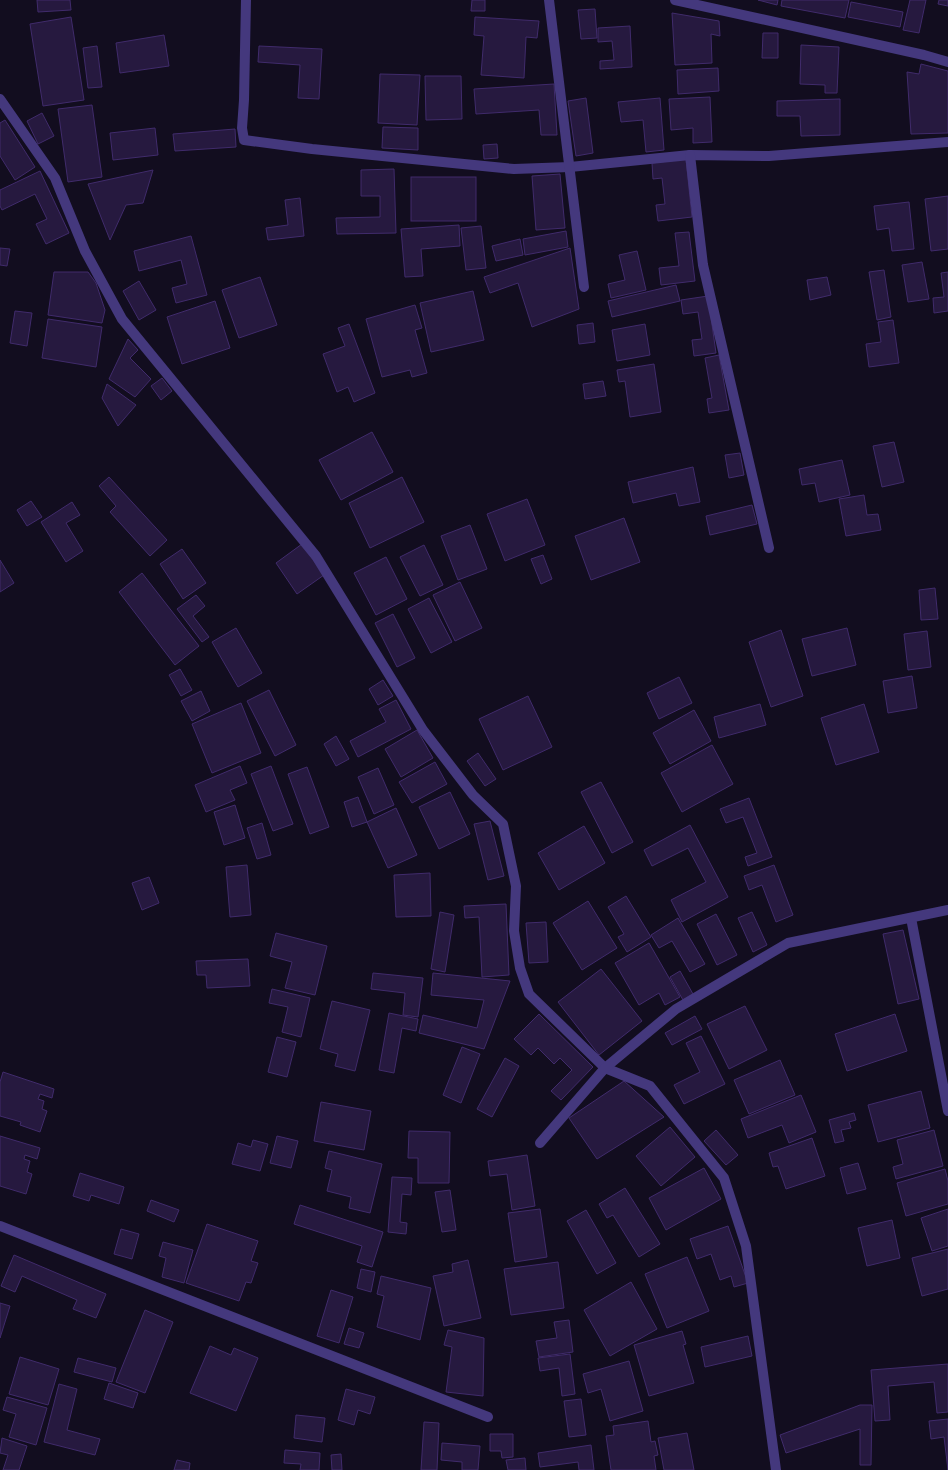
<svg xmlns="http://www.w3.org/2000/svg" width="948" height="1470" font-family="Raleway,sans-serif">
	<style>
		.building { fill: #26193f; stroke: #402b6b }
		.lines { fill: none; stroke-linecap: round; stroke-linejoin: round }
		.minor { stroke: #44387d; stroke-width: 10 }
	</style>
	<rect width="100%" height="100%" fill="#120d1f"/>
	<g class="building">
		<path d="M37,0H70L71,10L38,12Z"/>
		<path d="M472,0H485V11H471Z"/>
		<path d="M758,0H778L777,5Z"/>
		<path d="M782,0H849L845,18L781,6Z"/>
		<path d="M910,0H926L919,33L903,30Z"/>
		<path d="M939,0H948V6L938,4Z"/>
		<path d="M851,2L903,12L900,27L848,17Z"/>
		<path d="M595,9L597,38L581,39L578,10Z"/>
		<path d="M672,13L719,21L720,36L711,34L712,63L675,65Z"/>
		<path d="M71,17L84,100L43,106L30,24Z"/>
		<path d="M475,17L539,21L537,38L526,37L524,78L481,75L484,36L474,35Z"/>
		<path d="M630,26L632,67L600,69V61L614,60L612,41L598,42V28Z"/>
		<path d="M763,33H778V58H762Z"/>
		<path d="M164,35L169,66L120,73L116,43Z"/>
		<path d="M801,45L839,47L837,93H825V85L800,84Z"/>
		<path d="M97,46L102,87L88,88L83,48Z"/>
		<path d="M259,46L322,49L319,99L298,98L300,65L258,62Z"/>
		<path d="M921,64L948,71V133L911,134L907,72L919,74Z"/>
		<path d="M718,68L719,91L678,94L677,70Z"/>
		<path d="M380,74L420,75L417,125L378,123Z"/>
		<path d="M425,76H461L462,119L426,120Z"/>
		<path d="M554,84L557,135H541L539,110L476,114L474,89Z"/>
		<path d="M710,97L712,142L693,143V128L671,130L669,99Z"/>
		<path d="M586,98L593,153L576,156L568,101Z"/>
		<path d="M660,98L664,150L646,152L643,120L621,122L618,102Z"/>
		<path d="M840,99V135L801,136L800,116H777V101Z"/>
		<path d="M92,105L102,177L68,182L58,109Z"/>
		<path d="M42,113L54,136L38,144L27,121Z"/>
		<path d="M5,120L35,167L15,180L0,156V123Z"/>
		<path d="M383,127L418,128V150L382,148Z"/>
		<path d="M155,128L158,155L113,160L110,133Z"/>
		<path d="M235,129L236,147L175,151L173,134Z"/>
		<path d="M497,144L498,158L484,159L483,145Z"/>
		<path d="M686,159L692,217L658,221L656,205L665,204L662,178L653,179L652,163Z"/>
		<path d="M394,169L396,233L337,234L336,218L380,217V196H361V170Z"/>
		<path d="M153,170L143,203L126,205L110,240L88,184Z"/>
		<path d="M40,171L69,233L46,244L36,224L47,219L35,194L2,210L0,206V190Z"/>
		<path d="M560,174L565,228L536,230L532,176Z"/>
		<rect x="411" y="177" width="65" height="44"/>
		<path d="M948,196V249L931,251L925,199Z"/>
		<path d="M300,198L304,236L268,240L266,228L288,225L285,200Z"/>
		<path d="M909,202L914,249L892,251L889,228L877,230L874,206Z"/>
		<path d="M459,225L460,246L421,249L423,276L405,277L401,229Z"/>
		<path d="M481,226L486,268L466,270L461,228Z"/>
		<path d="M566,231L568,247L525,255L523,239Z"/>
		<path d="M689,232L695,281L661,285L659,268L679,266L675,233Z"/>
		<path d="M191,236L207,295L176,303L172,288L187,284L181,260L139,271L134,251Z"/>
		<path d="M520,239L523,255L496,261L492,246Z"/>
		<path d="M0,248L10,249L7,266L0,265Z"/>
		<path d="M570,248L579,309L532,327L518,283L490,293L484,277Z"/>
		<path d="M637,251L646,290L611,298L608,284L625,280L619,255Z"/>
		<path d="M922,262L929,299L908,302L902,265Z"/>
		<path d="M884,270L891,317L877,320L869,272Z"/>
		<path d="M54,272H88L96,283L105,310L102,323L48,315Z"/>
		<path d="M948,272V311L934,313L933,298L944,297L941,273Z"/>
		<path d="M260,277L277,325L239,338L222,290Z"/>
		<path d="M827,277L831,295L810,300L807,280Z"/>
		<path d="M139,281L156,310L139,320L123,291Z"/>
		<path d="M676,285L680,301L612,317L608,301Z"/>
		<path d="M473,291L484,340L431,352L420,303Z"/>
		<path d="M708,296L716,353L694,356L692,340L702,339L698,312L683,314L681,300Z"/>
		<path d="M215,301L230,348L182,364L167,317Z"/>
		<path d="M415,305L422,328L415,330L427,373L412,377L410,370L382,377L366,319Z"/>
		<path d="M15,311L32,313L27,346L10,343Z"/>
		<path d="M48,319L102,327L96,367L42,358Z"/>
		<path d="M893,320L899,363L869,367L866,344L881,342L878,322Z"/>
		<path d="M593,323L595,342L579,344L577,325Z"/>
		<path d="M349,324L375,393L354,402L348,387L337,392L323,354L345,346L338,328Z"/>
		<path d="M645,324L650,355L617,361L612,330Z"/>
		<path d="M128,339L138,350L130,358L151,379L135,397L109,379Z"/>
		<path d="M719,355L729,410L709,413L707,399L712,398L705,358Z"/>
		<path d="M654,364L661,412L630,417L625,381L619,382L617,370Z"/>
		<path d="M162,378L172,391L161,400L151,386Z"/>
		<path d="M603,381L606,396L585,399L583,384Z"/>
		<path d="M107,384L136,405L118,426L102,398Z"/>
		<path d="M372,432L393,472L341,500L319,460Z"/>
		<path d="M894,442L904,482L882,487L873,446Z"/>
		<path d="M740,453L744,475L729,478L725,455Z"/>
		<path d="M842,460L850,495L819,502L815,483L802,485L799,469Z"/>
		<path d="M693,467L700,502L679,506L676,493L633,503L628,482Z"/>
		<path d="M109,477L167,540L150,556L110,512L116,506L99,486Z"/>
		<path d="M402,477L424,522L370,548L349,503Z"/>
		<path d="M864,495L867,515L878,514L881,530L846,536L839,499Z"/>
		<path d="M527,499L545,545L505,561L487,514Z"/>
		<path d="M31,501L42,517L27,526L17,510Z"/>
		<path d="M72,502L80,515L66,523L83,551L66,562L41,522Z"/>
		<path d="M752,505L757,524L710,535L706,516Z"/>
		<path d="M624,518L640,562L591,580L575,536Z"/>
		<path d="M470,525L487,569L458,580L441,536Z"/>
		<path d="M302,544L324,575L297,594L276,563Z"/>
		<path d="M424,545L443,585L420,596L400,557Z"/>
		<path d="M182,549L206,583L183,599L160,564Z"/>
		<path d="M543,555L552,579L541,584L531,559Z"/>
		<path d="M386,557L407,599L376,615L354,573Z"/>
		<path d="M0,560L14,583L0,592Z"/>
		<path d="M142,573L199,646L175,665L119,592Z"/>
		<path d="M460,582L482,628L455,641L433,595Z"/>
		<path d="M935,588L938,619L921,620L919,590Z"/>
		<path d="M196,595L205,606L193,616L209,637L202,642L177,609Z"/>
		<path d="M429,598L452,642L431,653L408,609Z"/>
		<path d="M393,614L415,658L397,667L375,623Z"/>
		<path d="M236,628L262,673L238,687L212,642Z"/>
		<path d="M847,628L856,665L812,676L802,639Z"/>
		<path d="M781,630L803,696L771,707L749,642Z"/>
		<path d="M927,631L931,667L908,670L904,634Z"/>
		<path d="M180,669L192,690L181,696L169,675Z"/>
		<path d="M912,676L917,708L888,713L883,681Z"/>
		<path d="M679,677L692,703L659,719L647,693Z"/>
		<path d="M383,680L393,696L378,705L369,689Z"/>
		<path d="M269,690L296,745L275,756L247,701Z"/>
		<path d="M201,691L210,711L192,721L181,701Z"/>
		<path d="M528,696L552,747L503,770L479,719Z"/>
		<path d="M396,700L411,729L358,757L350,741L386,722L379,709Z"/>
		<path d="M241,703L261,753L212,773L192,724Z"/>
		<path d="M760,704L766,725L719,738L714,717Z"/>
		<path d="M864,704L879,752L836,765L821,718Z"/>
		<path d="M694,710L711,741L670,764L653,733Z"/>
		<path d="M417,730L433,758L401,777L385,749Z"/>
		<path d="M336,736L349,759L336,766L324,744Z"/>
		<path d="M712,745L733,784L682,812L661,773Z"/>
		<path d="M478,753L496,779L485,786L467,761Z"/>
		<path d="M435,762L447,784L412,803L399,782Z"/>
		<path d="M240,766L247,783L230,790L235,800L206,812L195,785Z"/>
		<path d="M271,766L293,824L273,831L251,774Z"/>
		<path d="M307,767L329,827L310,834L288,774Z"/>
		<path d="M378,768L394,805L374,814L358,777Z"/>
		<path d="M601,782L633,842L612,853L581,792Z"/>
		<path d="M450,792L470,834L439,849L419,807Z"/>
		<path d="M358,797L367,822L352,827L344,802Z"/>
		<path d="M749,798L772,857L748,866L745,857L757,853L743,817L726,823L720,809Z"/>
		<path d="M235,805L245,838L224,845L214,812Z"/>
		<path d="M396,808L417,855L388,868L367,822Z"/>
		<path d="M490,821L504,876L488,880L474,824Z"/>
		<path d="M262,823L271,855L257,859L247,828Z"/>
		<path d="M690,825L728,897L682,922L671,900L706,882L688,848L652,866L644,850Z"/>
		<path d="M584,826L605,863L559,890L538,853Z"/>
		<path d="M247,865L251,915L230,917L226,867Z"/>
		<path d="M774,865L793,915L776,922L762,885L749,890L744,876Z"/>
		<path d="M430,873L431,916L396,917L394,875Z"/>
		<path d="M149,877L159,903L142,910L132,883Z"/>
		<path d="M626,896L651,937L627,952L618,937L624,934L608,907Z"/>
		<path d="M588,901L617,948L582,970L553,923Z"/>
		<path d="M506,904L509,975L482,977L479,917L465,918L464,906Z"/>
		<path d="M440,912L454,915L445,972L431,969Z"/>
		<path d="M752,912L767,945L753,952L738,918Z"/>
		<path d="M716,914L737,955L717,965L697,924Z"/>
		<path d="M678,918L705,964L690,972L672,941L659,948L651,935Z"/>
		<path d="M546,922L548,962L529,963L526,923Z"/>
		<path d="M903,930L919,999L898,1004L883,934Z"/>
		<path d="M276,933L327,946L315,995L285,988L292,962L270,956Z"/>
		<path d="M649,943L680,997L665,1005L659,993L639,1005L615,963Z"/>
		<path d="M248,959L250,986L207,988L206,975H197L196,961Z"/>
		<path d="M601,969L642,1021L599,1055L558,1002Z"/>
		<path d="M680,971L693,994L683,1000L670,977Z"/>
		<path d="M373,973L423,978L418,1017L403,1015L405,993L371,989Z"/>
		<path d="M433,973L510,981L484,1049L419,1033L423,1015L477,1028L484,1000L431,995Z"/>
		<path d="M272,989L310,998L301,1037L282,1032L288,1007L269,1003Z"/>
		<path d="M332,1001L370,1010L355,1071L335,1066L338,1054L320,1049Z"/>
		<path d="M745,1006L767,1050L729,1069L707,1024Z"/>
		<path d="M389,1013L418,1019L416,1031L402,1028L394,1073L379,1070Z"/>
		<path d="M539,1014L593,1067L561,1100L551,1091L572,1070L560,1058L554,1064L538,1048L531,1055L514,1039Z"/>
		<path d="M895,1014L907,1051L847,1071L835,1034Z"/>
		<path d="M695,1016L702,1029L672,1045L665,1033Z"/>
		<path d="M701,1036L725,1084L684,1104L674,1085L700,1072L686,1043Z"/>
		<path d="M277,1037L296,1042L287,1077L268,1072Z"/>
		<path d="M462,1047L480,1054L461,1103L443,1095Z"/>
		<path d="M505,1058L519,1066L492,1117L477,1109Z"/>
		<path d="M780,1060L795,1095L749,1114L734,1080Z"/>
		<path d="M3,1072L54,1089L52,1098L40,1094L38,1099L44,1101L42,1109L47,1111L40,1132L20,1125L21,1122L0,1116V1082Z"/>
		<path d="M624,1081L664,1117L597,1159L569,1118Z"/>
		<path d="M921,1091L930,1128L878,1142L868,1105Z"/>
		<path d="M801,1095L816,1132L789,1143L782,1125L748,1138L741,1119Z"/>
		<path d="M321,1102L371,1111L364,1150L314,1141Z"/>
		<path d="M854,1113L856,1120L849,1122L851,1128L841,1130L844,1141L835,1143L829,1120Z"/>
		<path d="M670,1127L695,1157L661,1186L636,1156Z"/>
		<path d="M716,1130L738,1155L726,1165L704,1141Z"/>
		<path d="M934,1130L943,1166L896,1179L893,1167L903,1164L897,1140Z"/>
		<path d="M409,1131L450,1132L449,1183H418V1158H408Z"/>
		<path d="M0,1136L40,1148L37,1159L25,1155L24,1159L30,1161L27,1172L32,1174L26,1194L0,1186Z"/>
		<path d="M277,1136L298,1141L291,1168L270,1163Z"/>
		<path d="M812,1138L825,1176L786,1189L778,1166L773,1167L769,1153Z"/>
		<path d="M253,1140L268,1144L260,1171L232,1164L238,1143L251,1147Z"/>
		<path d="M329,1151L382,1164L370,1213L349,1208L351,1197L327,1191L332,1170L325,1168Z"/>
		<path d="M527,1155L535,1206L512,1210L507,1174L490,1176L488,1161Z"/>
		<path d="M858,1163L866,1189L847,1194L840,1168Z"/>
		<path d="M704,1168L721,1199L666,1230L649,1198Z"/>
		<path d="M945,1169L948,1181V1204L906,1216L897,1183Z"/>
		<path d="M80,1173L124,1187L119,1204L91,1195L89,1201L73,1196Z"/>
		<path d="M392,1177L412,1178L411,1195L402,1194L400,1222L407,1223L406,1234L388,1232Z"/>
		<path d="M625,1188L660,1244L639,1257L613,1215L607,1218L599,1204Z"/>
		<path d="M450,1190L456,1230L442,1232L435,1192Z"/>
		<path d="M151,1200L179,1210L174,1222L147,1211Z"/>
		<path d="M300,1205L383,1232L372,1267L357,1262L362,1246L294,1224Z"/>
		<path d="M540,1209L547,1257L515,1262L508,1213Z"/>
		<path d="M948,1209V1246L932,1251L921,1218Z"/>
		<path d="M586,1210L616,1263L597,1274L567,1221Z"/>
		<path d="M892,1220L900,1258L867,1266L858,1228Z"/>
		<path d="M207,1224L258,1241L251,1261L258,1263L251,1283L246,1282L239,1301L186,1283Z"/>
		<path d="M728,1226L748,1283L734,1287L731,1276L720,1280L711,1254L697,1259L690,1239Z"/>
		<path d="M121,1229L139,1234L132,1259L114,1254Z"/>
		<path d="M163,1242L193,1250L184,1283L162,1277L166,1258L159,1256Z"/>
		<path d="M948,1249V1289L922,1296L912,1258Z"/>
		<path d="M14,1255L106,1294L96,1318L73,1309L77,1300L22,1276L15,1292L1,1286Z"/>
		<path d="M687,1257L709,1311L667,1328L645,1274Z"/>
		<path d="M468,1260L481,1318L444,1326L433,1276L453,1272L452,1264Z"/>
		<path d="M558,1262L564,1308L511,1315L504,1269Z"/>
		<path d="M361,1269L375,1272L371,1292L357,1288Z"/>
		<path d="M381,1276L431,1288L420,1340L377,1327L384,1296L377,1294Z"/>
		<path d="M631,1282L657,1329L610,1356L584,1310Z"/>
		<path d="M331,1290L353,1297L339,1343L317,1336Z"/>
		<path d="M0,1303L10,1306L0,1338Z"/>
		<path d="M145,1310L173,1322L145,1393L116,1382Z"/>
		<path d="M569,1320L573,1352L539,1357L536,1341L557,1338L554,1322Z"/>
		<path d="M349,1328L364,1333L359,1348L344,1344Z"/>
		<path d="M448,1330L484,1338L483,1396L446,1392L452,1347L444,1345Z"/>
		<path d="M682,1331L686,1344L683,1345L694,1383L649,1396L634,1345Z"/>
		<path d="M748,1336L752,1356L705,1367L701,1347Z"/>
		<path d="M210,1346L231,1355L234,1348L258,1358L236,1411L190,1393Z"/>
		<path d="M570,1354L575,1394L562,1396L559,1368L540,1371L538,1358Z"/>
		<path d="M20,1357L59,1369L48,1405L9,1394Z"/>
		<path d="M78,1358L116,1368L112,1382L74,1372Z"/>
		<path d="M629,1361L643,1411L610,1421L601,1389L588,1393L583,1374Z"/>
		<path d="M948,1364V1412L937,1413L934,1382L888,1386L890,1420L875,1421L871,1370Z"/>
		<path d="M109,1383L138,1393L133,1408L104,1399Z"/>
		<path d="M59,1384L77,1389L67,1430L100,1439L95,1455L44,1442Z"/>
		<path d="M346,1389L375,1397L370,1414L358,1410L354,1425L338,1420Z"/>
		<path d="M7,1397L47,1408L36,1445L9,1437L16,1414L3,1410Z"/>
		<path d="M581,1399L586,1435L569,1437L564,1401Z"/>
		<path d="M860,1405H872L871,1465H860V1429L786,1453L780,1435Z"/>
		<path d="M296,1415L325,1418L322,1442L294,1438Z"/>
		<path d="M948,1419V1470L944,1437L931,1439L929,1421Z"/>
		<path d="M648,1421L651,1442L655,1441L658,1455L654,1456L656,1470H611L606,1436L614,1435L613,1426Z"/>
		<path d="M424,1422L439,1423L437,1470H421Z"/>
		<path d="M687,1433L694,1470H664L658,1438Z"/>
		<path d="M490,1434H513V1457L502,1458L501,1451H490Z"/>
		<path d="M2,1438L27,1446L19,1470H3L8,1455L0,1453Z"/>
		<path d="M442,1443L480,1446L478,1470H462V1462L441,1460Z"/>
		<path d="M591,1445L594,1470H579L578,1462L540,1467L538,1453Z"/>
		<path d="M285,1450L320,1453L319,1470H300L301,1464L284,1463Z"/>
		<path d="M341,1454L342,1470H332L331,1455Z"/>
		<path d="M525,1458L526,1470H508L506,1460Z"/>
		<path d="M177,1460L190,1463L189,1470H174Z"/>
	</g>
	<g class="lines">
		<g class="minor">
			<path d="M246,0L244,100L242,128L244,140L312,149L514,169L570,167L690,155L769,156L948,142"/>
			<path d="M549,0L584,287"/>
			<path d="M675,0L924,55L948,62"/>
			<path d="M0,99L55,178L85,251L122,319L316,556L423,730L473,795L503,824L516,886L514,931L520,968L529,994L605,1068L650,1086L724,1178L746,1246L776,1470"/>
			<path d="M690,155L703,265L769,548"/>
			<path d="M911,918L948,1111"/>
			<path d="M540,1143L605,1068L676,1009L788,943L948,910"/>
			<path d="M0,1226L488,1417"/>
		</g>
	</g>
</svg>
